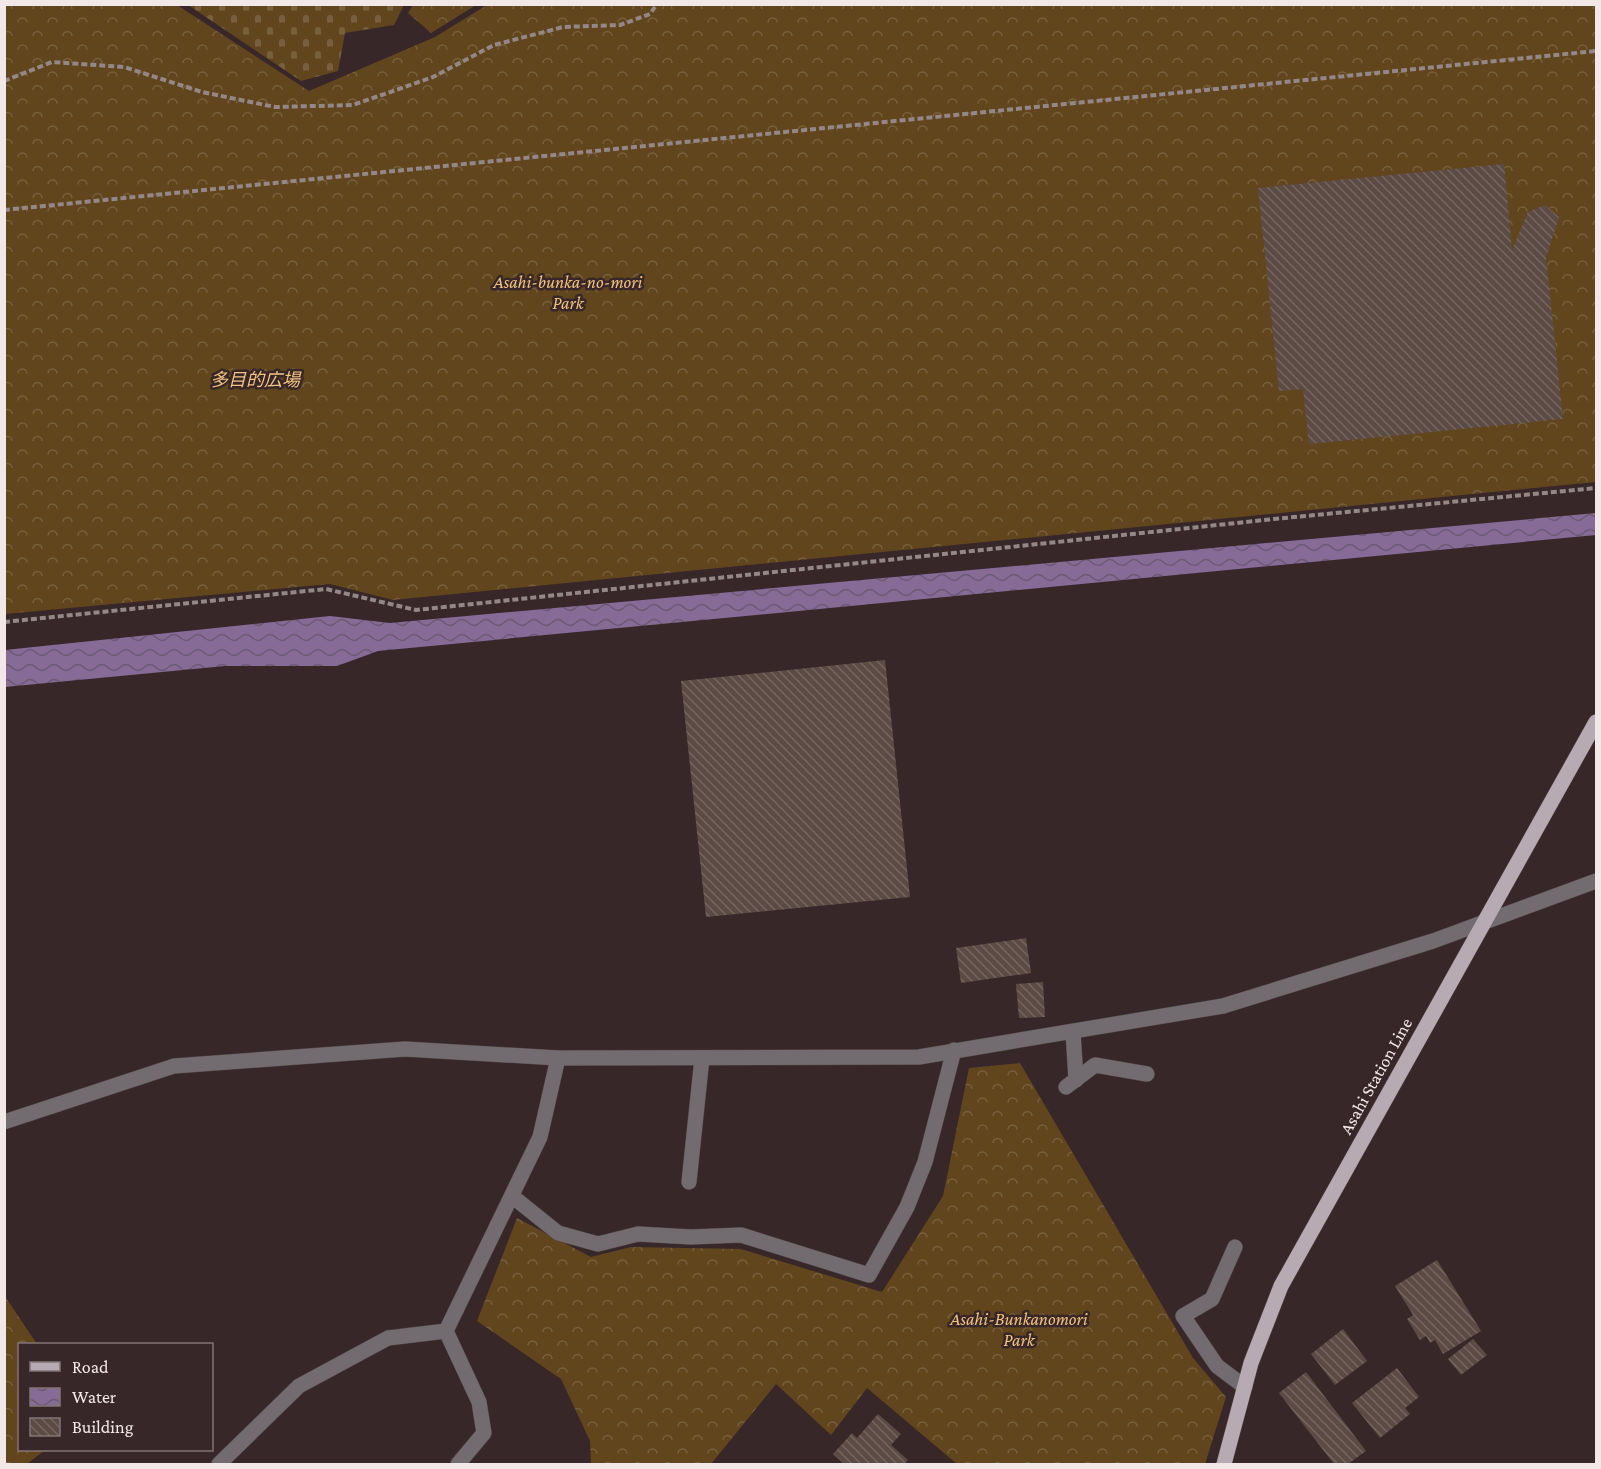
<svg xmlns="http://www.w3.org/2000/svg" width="1601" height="1469" font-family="'Crimson Pro','Noto Sans JP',serif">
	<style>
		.forest { fill: url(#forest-crowns) }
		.cemetery { fill: url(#cemetery-stones) }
		.water { fill: url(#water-waves) }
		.building { fill: url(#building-back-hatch) }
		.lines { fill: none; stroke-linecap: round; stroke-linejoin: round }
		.minor-casing { stroke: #514243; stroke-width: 16 }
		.major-casing { stroke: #514243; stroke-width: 16 }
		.path { stroke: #948787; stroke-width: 4; stroke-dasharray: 6 3; stroke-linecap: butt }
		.minor { stroke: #726b6f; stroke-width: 15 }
		.major { stroke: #b8aab2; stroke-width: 15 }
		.labels { text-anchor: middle; stroke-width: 5; stroke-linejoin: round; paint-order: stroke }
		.park-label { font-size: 18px; font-style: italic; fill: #f3c27d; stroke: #372728 }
		.street-label { font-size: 18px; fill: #f3e8e8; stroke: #372728 }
	</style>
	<defs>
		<pattern id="forest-crowns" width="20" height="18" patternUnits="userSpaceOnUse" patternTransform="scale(1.5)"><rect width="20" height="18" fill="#60451d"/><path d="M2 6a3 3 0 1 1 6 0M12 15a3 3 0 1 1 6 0" fill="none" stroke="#77603e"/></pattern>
		<pattern id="cemetery-stones" width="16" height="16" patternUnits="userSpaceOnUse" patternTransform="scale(1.5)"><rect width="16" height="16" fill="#60451d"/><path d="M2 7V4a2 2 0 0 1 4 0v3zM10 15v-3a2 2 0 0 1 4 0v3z" fill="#77603e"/></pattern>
		<pattern id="water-waves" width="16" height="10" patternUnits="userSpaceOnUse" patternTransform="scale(1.5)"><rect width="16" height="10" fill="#866b97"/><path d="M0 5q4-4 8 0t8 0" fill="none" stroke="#6b5a73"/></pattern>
		<pattern id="building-back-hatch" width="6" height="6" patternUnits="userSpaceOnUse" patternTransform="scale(1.5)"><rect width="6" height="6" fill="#5b4b44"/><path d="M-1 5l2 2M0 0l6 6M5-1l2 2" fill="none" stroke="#73655f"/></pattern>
	</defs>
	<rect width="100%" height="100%" fill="#372728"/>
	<g class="forest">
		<path d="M5,5H177L309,91L435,37L487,5H1596V482L393,600L330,584L5,614Z"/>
		<path d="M413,5V4L476,5L431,33L408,13Z"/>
		<path d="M1020,1063L1193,1358L1226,1397L1205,1464H957L867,1388L831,1435L776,1384L711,1464H591L590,1441L561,1379L477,1321L517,1218L591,1257L631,1247L741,1249L882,1292L943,1196L969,1068Z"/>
		<path d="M4,1295L37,1344H20V1450H45L27,1464H5Z"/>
	</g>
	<path class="cemetery" d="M188,5H404L394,25L345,33L338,71L301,81Z"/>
	<path class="water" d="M1596,513V535L378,651L337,666H225L5,687V650L330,616L390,623Z"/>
	<g class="building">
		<path d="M1504,164L1512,250L1528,212L1545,205L1559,217L1546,258L1563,419L1309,444L1303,389L1279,391L1258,188Z"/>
		<path d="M885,660L910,897L706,917L681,681Z"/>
		<path d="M1026,938L1031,973L961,983L956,948Z"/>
		<path d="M1043,982L1045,1017L1019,1018L1016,984Z"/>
		<path d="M1437,1260L1481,1331L1443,1354L1435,1340L1430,1343L1426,1336L1420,1340L1407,1319L1413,1315L1395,1286Z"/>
		<path d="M1343,1329L1367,1361L1335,1385L1311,1354Z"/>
		<path d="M1473,1339L1487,1355L1461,1375L1448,1359Z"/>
		<path d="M1397,1368L1419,1397L1405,1408L1410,1414L1380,1438L1352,1403Z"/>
		<path d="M1306,1372L1366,1451L1348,1464H1334L1279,1393Z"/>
		<path d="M878,1414L901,1434L891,1445L908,1460L904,1464H844L833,1454L852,1433L857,1438Z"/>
	</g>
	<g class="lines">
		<g class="minor-casing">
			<g id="minor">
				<path d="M1073,1032L1076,1080"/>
				<path d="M1066,1087L1095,1065L1147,1074"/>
				<path d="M4,1122L174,1066L405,1049L558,1058L919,1057L1223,1006L1433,941L1596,881"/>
				<path d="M689,1182L702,1058"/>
				<path d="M512,1196L558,1233L598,1244L638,1234L691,1237L741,1235L869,1275L907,1207L925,1162L954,1050"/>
				<path d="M1235,1247L1212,1299L1183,1316L1217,1366L1245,1387"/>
				<path d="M446,1331L479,1402L484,1433L458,1464"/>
				<path d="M219,1464L299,1386L388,1338L446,1331L540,1137L558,1058"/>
			</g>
		</g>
		<g class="major-casing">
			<path id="major" d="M1224,1464L1251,1363L1281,1286L1596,722"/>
		</g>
		<g class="path">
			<path d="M4,81L52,62L124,67L202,92L275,107L353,105L433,77L494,45L563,27L620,25L650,14L657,4"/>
			<path d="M4,210L1596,51"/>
			<path d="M4,622L326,589L416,610L1274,519L1596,488"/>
		</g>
		<use href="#minor" class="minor"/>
		<use href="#major" class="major"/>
	</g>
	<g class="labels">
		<g class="park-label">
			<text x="568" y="288">Asahi-bunka-no-mori<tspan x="568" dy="21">Park</tspan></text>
			<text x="255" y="386">多目的広場</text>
			<text x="1019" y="1325">Asahi-Bunkanomori<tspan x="1019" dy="21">Park</tspan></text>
		</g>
		<g class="street-label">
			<text transform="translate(1376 1076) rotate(-61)" y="6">Asahi Station Line</text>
		</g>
	</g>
	<rect width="1601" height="1469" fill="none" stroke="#f3e8e8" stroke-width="12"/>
	<rect x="18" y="1343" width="195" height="108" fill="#372728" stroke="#827475" stroke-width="1.5"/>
	<rect x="30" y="1362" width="30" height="9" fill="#b8aab2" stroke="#827475" stroke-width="1.5"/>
	<text x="72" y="1373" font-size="18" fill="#f3e8e8">Road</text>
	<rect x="30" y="1388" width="30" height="18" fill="url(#water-waves)" stroke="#827475" stroke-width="1.5"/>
	<text x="72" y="1403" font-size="18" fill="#f3e8e8">Water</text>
	<rect x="30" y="1418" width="30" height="18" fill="url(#building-back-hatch)" stroke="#827475" stroke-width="1.5"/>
	<text x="72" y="1433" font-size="18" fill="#f3e8e8">Building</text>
</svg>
